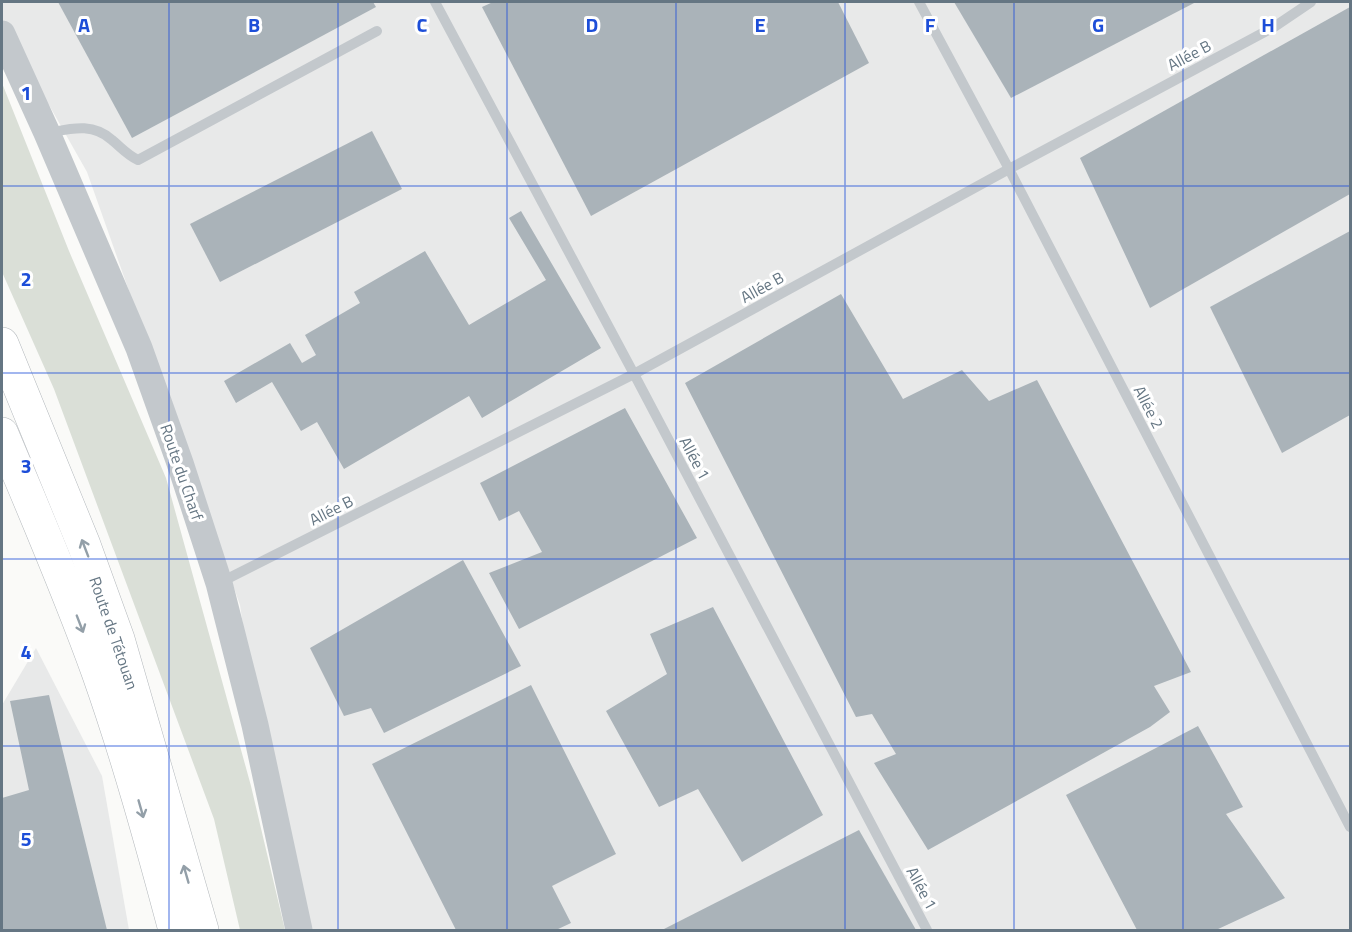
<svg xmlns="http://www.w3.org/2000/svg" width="1352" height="932" font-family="'Titillium Web',sans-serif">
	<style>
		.built { fill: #e8e9e9 }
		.green { fill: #dadfd7 }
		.building { fill: #aab3b9 }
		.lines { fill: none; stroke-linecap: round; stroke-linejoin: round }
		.trunk-casing { stroke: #b4b9bd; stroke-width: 34 }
		.service { stroke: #c3c8cc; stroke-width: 10 }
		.tertiary { stroke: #c3c8cc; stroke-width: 27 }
		.trunk { stroke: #fff; stroke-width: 33 }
		.oneway { stroke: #939fa8 }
		.grid { fill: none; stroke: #1d4ed8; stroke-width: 1.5; stroke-opacity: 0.55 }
		.labels { text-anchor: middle; stroke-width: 6; stroke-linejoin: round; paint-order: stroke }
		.street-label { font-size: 16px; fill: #657683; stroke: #fff }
		.grid-label { font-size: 20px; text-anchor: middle; font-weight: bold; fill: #1d4ed8; stroke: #fff; stroke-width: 6; stroke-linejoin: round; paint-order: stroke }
	</style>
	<rect width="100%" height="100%" fill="#fafaf8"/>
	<g class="built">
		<path d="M2,2H1350V930H287L240,605L87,172L2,22Z"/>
		<path d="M36,648L102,776L129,930H2V705Z"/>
	</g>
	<path class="green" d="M2,83L69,251L166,478L251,786L285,930H240L214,819L54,389L2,272Z"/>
	<g class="building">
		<path d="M58,2H373L376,7L132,138Z"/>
		<path d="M493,2H838L869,63L591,216L482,7Z"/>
		<path d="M954,2H1196L1011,98Z"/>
		<path d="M1350,7V194L1150,308L1080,158Z"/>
		<path d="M372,131L402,189L220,282L190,224Z"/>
		<path d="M521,211L601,348L482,418L469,396L344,469L317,422L301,431L272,382L236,403L224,381L290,343L302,363L316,355L305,335L360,303L354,292L425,251L469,325L546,280L509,218Z"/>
		<path d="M1350,231V415L1282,453L1210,307Z"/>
		<path d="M841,294L903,399L962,370L989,401L1037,380L1191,672L1154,686L1170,712L1150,727L928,850L874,763L896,754L872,714L856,717L685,383Z"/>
		<path d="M625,408L697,538L519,629L489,573L542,552L519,511L499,521L480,483Z"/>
		<path d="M463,560L521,666L384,733L371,708L344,716L310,648Z"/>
		<path d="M713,607L823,815L742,862L698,789L659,807L606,711L667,674L650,634Z"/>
		<path d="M531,685L616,854L552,886L571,923L556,930H456L372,764Z"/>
		<path d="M49,695L107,930H2V798L29,790L10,701Z"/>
		<path d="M1198,726L1243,807L1226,814L1285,898L1216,930H1137L1066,795Z"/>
		<path d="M859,830L916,930H662Z"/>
	</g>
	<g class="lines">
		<g class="trunk-casing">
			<g id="trunk">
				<path d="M2,344L84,545L118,639L202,930"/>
				<path d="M2,434C35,513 69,591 98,672C128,757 152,844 175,930"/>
			</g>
		</g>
		<g class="service">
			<path d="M435,2L634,374L927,930"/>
			<path d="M919,2L1009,169L1350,827"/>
			<path d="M47,133C70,129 92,122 112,140C122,148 126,154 138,160L377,31"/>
			<path d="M219,583L634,374L1009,169L1274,27L1311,2"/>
		</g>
		<path class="tertiary" d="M2,34L47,133L139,348L180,463L219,583L255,725L299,930"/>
		<use href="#trunk" class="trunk"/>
	</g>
	<defs><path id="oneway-shaft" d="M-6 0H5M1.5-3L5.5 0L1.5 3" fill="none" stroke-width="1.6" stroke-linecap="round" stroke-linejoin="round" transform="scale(1.5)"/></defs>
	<g class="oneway">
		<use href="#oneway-shaft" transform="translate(85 548) rotate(-111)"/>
		<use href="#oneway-shaft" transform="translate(80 624) rotate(69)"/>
		<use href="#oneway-shaft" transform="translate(141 809) rotate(74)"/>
		<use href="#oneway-shaft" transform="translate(186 874) rotate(-106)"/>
	</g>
	<path class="grid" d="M169,2V930M338,2V930M507,2V930M676,2V930M845,2V930M1014,2V930M1183,2V930M2,186H1350M2,373H1350M2,559H1350M2,746H1350"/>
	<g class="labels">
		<g class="street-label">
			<text transform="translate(1189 55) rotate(-28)" y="6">Allée B</text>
			<text transform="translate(762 287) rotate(-29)" y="6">Allée B</text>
			<text transform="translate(1149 407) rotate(63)" y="6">Allée 2</text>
			<text transform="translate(695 458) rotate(62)" y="6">Allée 1</text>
			<text transform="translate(182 472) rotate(71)" y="6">Route du Charf</text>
			<text transform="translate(331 510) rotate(-27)" y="6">Allée B</text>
			<text transform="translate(114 633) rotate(71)" y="6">Route de Tétouan</text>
			<text transform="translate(922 888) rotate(62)" y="6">Allée 1</text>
		</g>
	</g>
	<g class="grid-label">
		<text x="84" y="32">A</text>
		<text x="254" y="32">B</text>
		<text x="422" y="32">C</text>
		<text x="592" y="32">D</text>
		<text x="760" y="32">E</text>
		<text x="930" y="32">F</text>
		<text x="1098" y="32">G</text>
		<text x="1268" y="32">H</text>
		<text x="26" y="100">1</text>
		<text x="26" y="286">2</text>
		<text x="26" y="473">3</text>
		<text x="26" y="659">4</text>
		<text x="26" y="846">5</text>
	</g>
	<rect width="1352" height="932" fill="none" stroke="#657683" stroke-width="6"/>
</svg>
